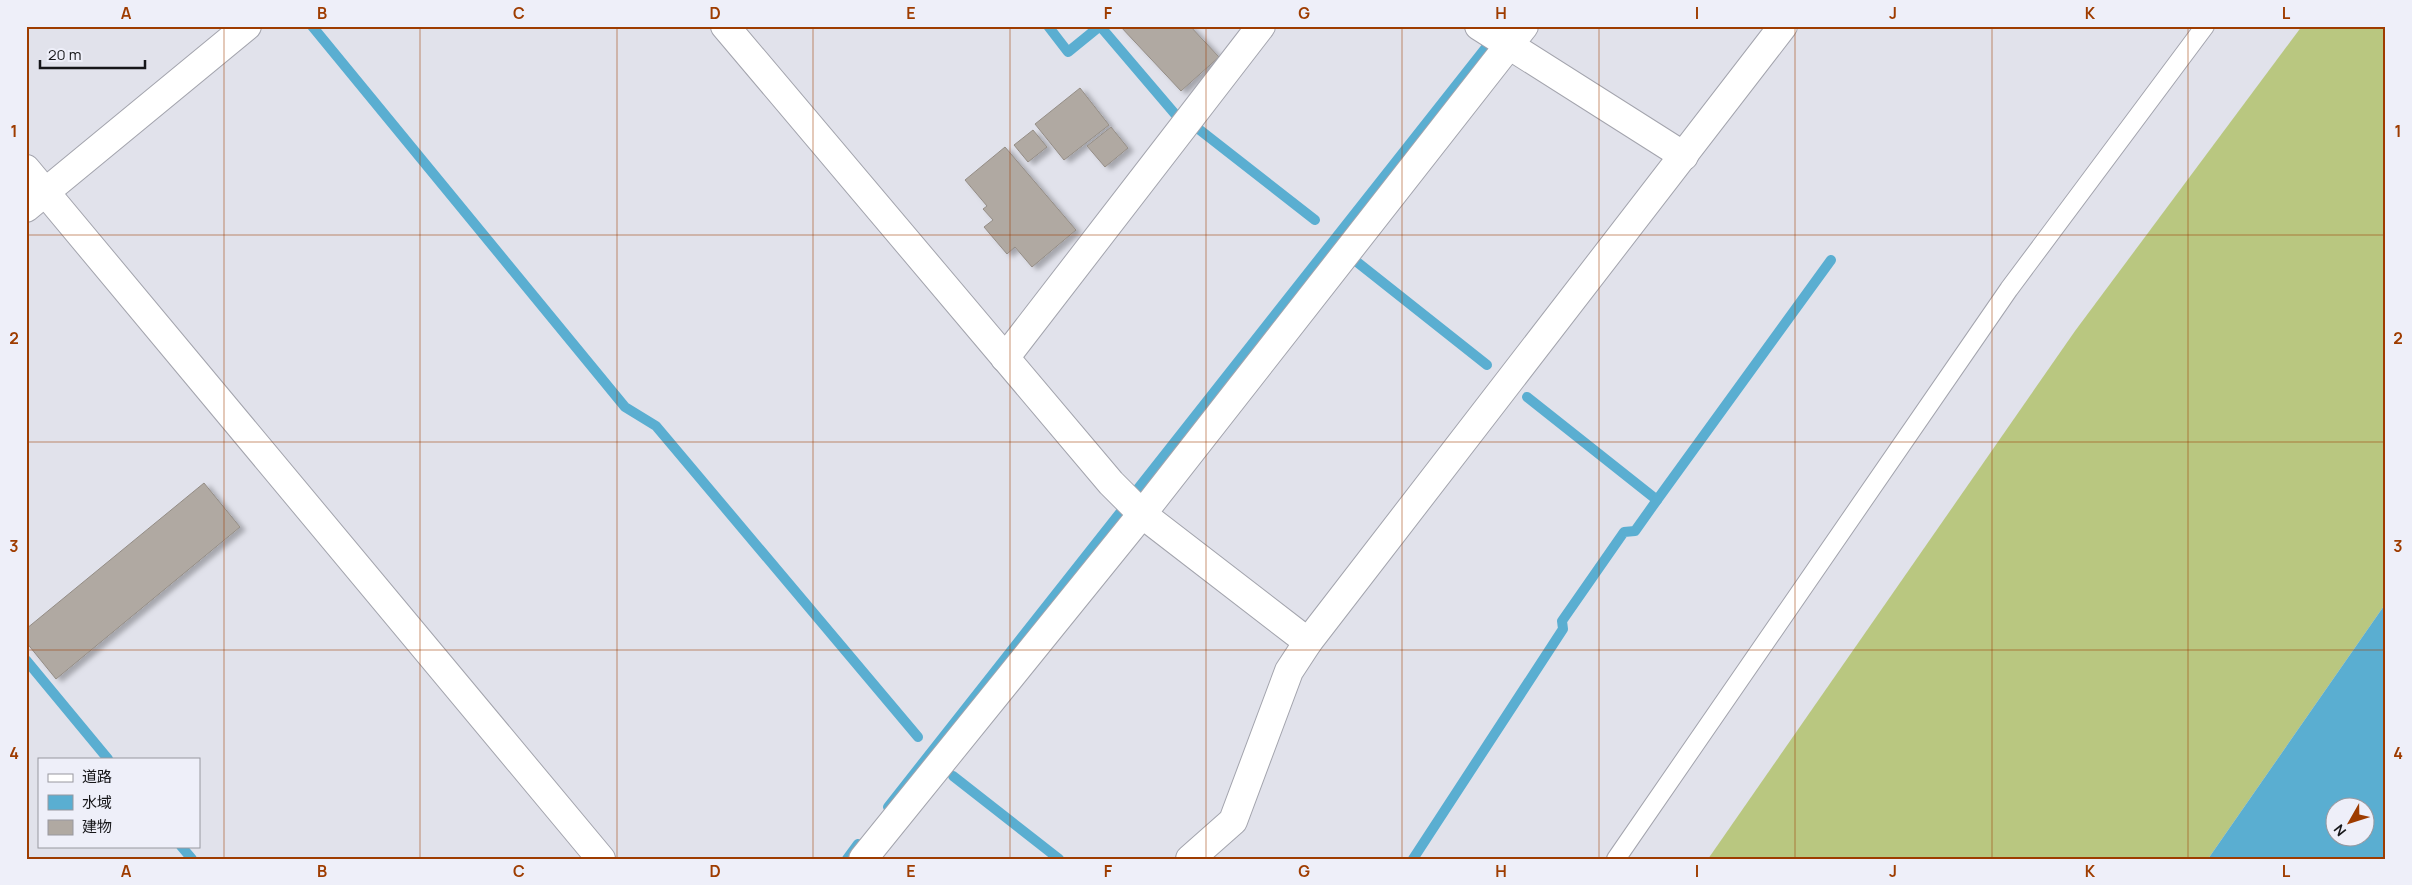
<svg xmlns="http://www.w3.org/2000/svg" width="2412" height="885" font-family="Manrope,'Noto Sans JP',sans-serif">
	<style>
		.grass { fill: #b9c780 }
		.water { fill: #5aaed1; fill-rule: evenodd }
		.lines { fill: none; stroke-linecap: round; stroke-linejoin: round }
		.stream { stroke: #5aaed1; stroke-width: 10 }
		.building { fill: #b0a9a2; stroke: #948d86; filter: url(#shadow) }
		.service-casing { stroke: #a3a4ad; stroke-width: 20 }
		.minor-casing { stroke: #a3a4ad; stroke-width: 30 }
		.service { stroke: #fff; stroke-width: 18 }
		.minor { stroke: #fff; stroke-width: 28 }
		.grid { fill: none; stroke: #9e3c00; stroke-width: 1; stroke-opacity: 0.55 }
		.neatline { fill: none; stroke: #9e3c00; stroke-width: 2 }
		.grid-label { font-size: 16px; text-anchor: middle; font-weight: bold; fill: #9e3c00 }
	</style>
	<defs>
		<filter id="shadow"><feDropShadow dx="5.5" dy="3" stdDeviation="2.5" flood-color="#0004"/></filter>
	</defs>
	<rect width="100%" height="100%" fill="#e1e2eb"/>
	<path class="grass" d="M2302,26H2386V603L2208,859H1708L2075,331Z"/>
	<path class="water" d="M2386,603V859H2208ZM2334,808H2364V838H2334Z"/>
	<g class="lines">
		<g class="stream">
			<path d="M312,26L625,407L656,426L918,737"/>
			<path d="M1048,26L1068,52L1100,26L1175,114"/>
			<path d="M1196,127L1315,220"/>
			<path d="M1357,262L1487,365"/>
			<path d="M1527,397L1657,500L1831,260"/>
			<path d="M1136,491L1491,41"/>
			<path d="M26,660L108,759"/>
			<path d="M953,776L1059,859"/>
			<path d="M888,807L1123,509"/>
			<path d="M181,846L192,859"/>
			<path d="M847,859L858,844"/>
			<path d="M1413,859L1563,629L1562,621L1624,532L1635,531L1657,500"/>
		</g>
	</g>
	<g class="building">
		<path d="M1120,26H1190L1219,57L1181,91Z"/>
		<path d="M1080,88L1109,125L1064,160L1035,124Z"/>
		<path d="M1111,127L1128,148L1105,167L1087,146Z"/>
		<path d="M1033,130L1047,147L1028,162L1014,145Z"/>
		<path d="M1005,147L1076,230L1032,267L1015,247L1007,254L984,227L993,220L983,209L987,206L965,180Z"/>
		<path d="M204,483L240,527L56,679L26,642V629Z"/>
	</g>
	<g class="lines">
		<g class="service-casing">
			<path id="service" d="M1616,859L2009,289L2205,26"/>
		</g>
		<g class="minor-casing">
			<g id="minor">
				<path d="M725,26L1111,483L1142,514L1308,642"/>
				<path d="M1479,26L1684,156"/>
				<path d="M26,169L601,859"/>
				<path d="M26,208L247,26"/>
				<path d="M1005,358L1261,26"/>
				<path d="M863,859L1142,514L1524,26"/>
				<path d="M1190,859L1233,821L1289,671L1308,642L1783,26"/>
			</g>
		</g>
		<use href="#service" class="service"/>
		<use href="#minor" class="minor"/>
	</g>
	<path class="grid" d="M224,26V859M420,26V859M617,26V859M813,26V859M1010,26V859M1206,26V859M1402,26V859M1599,26V859M1795,26V859M1992,26V859M2188,26V859M26,235H2386M26,442H2386M26,650H2386"/>
	<rect width="2412" height="885" fill="none" stroke="#eeeff9" stroke-width="55"/>
	<rect x="38" y="758" width="162" height="90" fill="#eeeff9" stroke="#98989f"/>
	<rect x="48" y="774" width="25" height="8" fill="#ffffff" stroke="#98989f"/>
	<text x="82" y="782" font-size="15" fill="#161619">道路</text>
	<rect x="48" y="795" width="25" height="15" fill="#5aaed1" stroke="#98989f"/>
	<text x="82" y="808" font-size="15" fill="#161619">水域</text>
	<rect x="48" y="820" width="25" height="15" fill="#b0a9a2" stroke="#98989f"/>
	<text x="82" y="832" font-size="15" fill="#161619">建物</text>
	<g transform="translate(2350 822) rotate(231)"><circle r="24" fill="#eeeff9" stroke="#98989f"/>
	<path d="M0-4L9 19L0 12L-9 19Z" fill="#9e3c00"/>
	<text y="-8" font-size="14" font-weight="bold" text-anchor="middle" fill="#161619">N</text>
	</g>
	<path d="M40 60v8h105v-8" fill="none" stroke="#161619" stroke-width="2.5"/>
	<text x="48" y="60" font-size="15" fill="#161619" stroke="#eeeff9" stroke-width="4" paint-order="stroke">20 m</text>
	<rect x="28" y="28" width="2356" height="830" class="neatline"/>
	<g class="grid-label">
		<text x="126" y="19">A</text>
		<text x="322" y="19">B</text>
		<text x="519" y="19">C</text>
		<text x="715" y="19">D</text>
		<text x="911" y="19">E</text>
		<text x="1108" y="19">F</text>
		<text x="1304" y="19">G</text>
		<text x="1501" y="19">H</text>
		<text x="1697" y="19">I</text>
		<text x="1893" y="19">J</text>
		<text x="2090" y="19">K</text>
		<text x="2286" y="19">L</text>
		<text x="14" y="137">1</text>
		<text x="2398" y="137">1</text>
		<text x="14" y="344">2</text>
		<text x="2398" y="344">2</text>
		<text x="14" y="552">3</text>
		<text x="2398" y="552">3</text>
		<text x="14" y="759">4</text>
		<text x="2398" y="759">4</text>
		<text x="126" y="877">A</text>
		<text x="322" y="877">B</text>
		<text x="519" y="877">C</text>
		<text x="715" y="877">D</text>
		<text x="911" y="877">E</text>
		<text x="1108" y="877">F</text>
		<text x="1304" y="877">G</text>
		<text x="1501" y="877">H</text>
		<text x="1697" y="877">I</text>
		<text x="1893" y="877">J</text>
		<text x="2090" y="877">K</text>
		<text x="2286" y="877">L</text>
	</g>
</svg>
